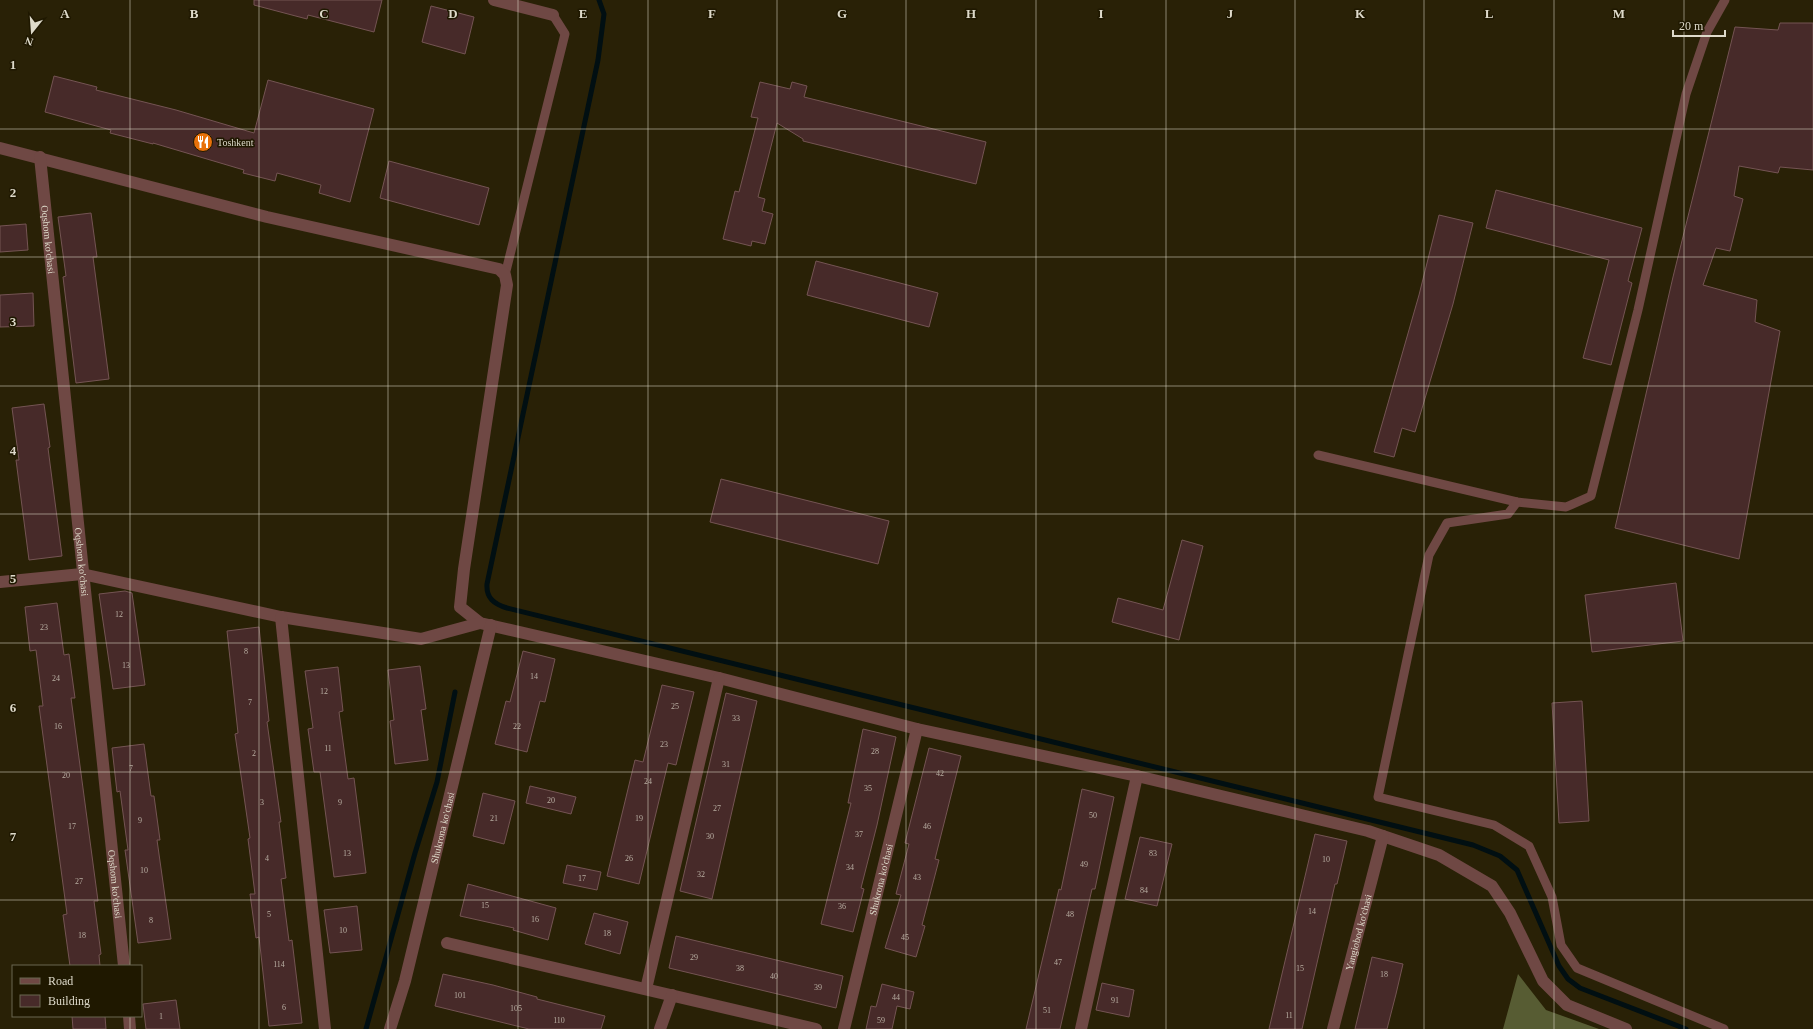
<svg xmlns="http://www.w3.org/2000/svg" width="1813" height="1029" font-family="'Times New Roman',serif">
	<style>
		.forest { fill: #575c33 }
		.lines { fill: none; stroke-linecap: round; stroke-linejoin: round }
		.stream { stroke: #010f12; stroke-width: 5 }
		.building { fill: #472a29; stroke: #745453 }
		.lane { stroke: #6f4844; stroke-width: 9 }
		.street { stroke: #6f4844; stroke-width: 12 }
		.grid { fill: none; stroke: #dedaca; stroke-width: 1; stroke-opacity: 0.55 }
		.labels { text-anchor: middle; stroke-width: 3; stroke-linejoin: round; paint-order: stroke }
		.number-label { font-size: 8px; fill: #b8aea2 }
		.poi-label { font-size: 10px; fill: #dedaca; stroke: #1f1800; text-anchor: start }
		.street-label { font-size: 10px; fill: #dedaca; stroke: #1f1800 }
		.grid-label { font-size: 13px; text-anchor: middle; font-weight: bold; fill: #dedaca; stroke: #1f1800; stroke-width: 3; stroke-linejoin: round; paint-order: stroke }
	</style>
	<rect width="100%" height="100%" fill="#292106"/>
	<path class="forest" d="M1518,974L1546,1010L1599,1029H1503Z"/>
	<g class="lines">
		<g class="stream">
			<path d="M599,0L604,14L598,60L487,584C486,598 494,604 507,608L1473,845L1500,856L1517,870L1559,966L1568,979L1580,988L1686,1029"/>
			<path d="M366,1029L415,853L437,782L455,692"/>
		</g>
	</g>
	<g class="building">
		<path d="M254,0H382L374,32L308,15L307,19L254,5Z"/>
		<path d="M431,6L474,17L465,54L422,42Z"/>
		<path d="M1780,23H1813V170L1780,167L1778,173L1739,166L1734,196L1743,199L1730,251L1716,248L1703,285L1757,300L1755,322L1780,331L1739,559L1615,528L1673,277L1735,27L1778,30Z"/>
		<path d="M54,76L97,87L96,90L176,110L254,133L268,80L374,109L350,202L319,193L321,185L277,173L275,181L243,173L244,170L153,143V144L110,133L111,130L45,112Z"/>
		<path d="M760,82L790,89L792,82L807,86L804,97L986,142L976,184L803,141V139L777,123L758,197L765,199L762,211L773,214L765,244L752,241L751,246L723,239L735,191L739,192L758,118L751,117Z"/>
		<path d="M389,161L489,188L479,225L380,198Z"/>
		<path d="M1496,190L1642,228L1628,281L1632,283L1611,365L1583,358L1609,260L1486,228Z"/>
		<path d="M91,213L97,257H93L109,379L76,383L63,277L66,276L58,217Z"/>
		<path d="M1439,215L1473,223L1453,304L1415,432L1402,428L1394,457L1374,452L1419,295Z"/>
		<path d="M26,224L28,250L0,252V226Z"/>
		<path d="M816,261L938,293L929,327L807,295Z"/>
		<path d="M33,293L34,326L0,327V295Z"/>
		<path d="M44,404L50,447L48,448L62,556L29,560L16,460H19L12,408Z"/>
		<path d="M721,479L889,521L878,564L710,522Z"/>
		<path d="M1182,540L1203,546L1179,640L1112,622L1118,598L1163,610Z"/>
		<path d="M1676,583L1683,641L1592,652L1585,595Z"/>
		<path d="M125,591L132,593L145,685L113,689L99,594Z"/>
		<path d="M57,603L64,655L69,654L75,698H71L98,901H94L101,954L99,955L100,966H70L63,915L67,914L39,706H43L36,650L30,651L25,607Z"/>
		<path d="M259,627L269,721L267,722L281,822H279L286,878L281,879L289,941L292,940L302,1023L269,1026L259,937L256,938L250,894H255L248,839L250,838L235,734L238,733L227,631Z"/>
		<path d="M523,651L555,659L545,702L540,701L527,752L495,744L506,701L510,702Z"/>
		<path d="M420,666L426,709L421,710L428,760L395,764L390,721L394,720L388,670Z"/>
		<path d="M338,667L343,711L339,712L348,779L354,778L366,873L334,877L320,772H314L308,729L313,728L305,671Z"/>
		<path d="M662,685L694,692L676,765L668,763L639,884L607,876L635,760L643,762Z"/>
		<path d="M726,693L757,701L712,899L680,891Z"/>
		<path d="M1582,701L1589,821L1559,823L1552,703Z"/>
		<path d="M863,729L896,737L877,825L861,888L864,889L853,932L821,924L851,803H848Z"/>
		<path d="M144,744L151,796H154L160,840H157L171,939L138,943L125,850H128L120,791L117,792L112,748Z"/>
		<path d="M929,748L961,756L935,859L939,860L922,925L925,926L916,957L885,948L901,895L896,894L909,844L905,843Z"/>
		<path d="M530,786L576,797L571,814L526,803Z"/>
		<path d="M1082,789L1114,797L1095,889H1092L1060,1029H1026L1059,889L1061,890Z"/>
		<path d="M483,793L515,801L504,844L473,836Z"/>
		<path d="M1315,834L1347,841L1337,884H1335L1302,1029H1269Z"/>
		<path d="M1140,837L1172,844L1157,906L1125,899Z"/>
		<path d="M567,865L601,872L597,890L563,883Z"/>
		<path d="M468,884L556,908L548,940L513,930L514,928L460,916Z"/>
		<path d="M357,906L362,950L330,953L324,910Z"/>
		<path d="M594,913L628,922L620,954L585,944Z"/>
		<path d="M676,936L843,976L836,1008L669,968Z"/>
		<path d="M1372,957L1403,964L1396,994L1387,1029H1355Z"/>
		<path d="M443,974L493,985L537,997V999L605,1016L601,1029H529L435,1006Z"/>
		<path d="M1102,983L1134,990L1129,1017L1096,1010Z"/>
		<path d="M882,984L914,992L910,1009L897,1006L892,1029H866L871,1006L876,1007Z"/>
		<path d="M176,1000L180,1029H146L143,1004Z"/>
		<path d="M72,1016H105L106,1029H73Z"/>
	</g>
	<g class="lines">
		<g class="lane">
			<path d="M505,275L565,34L553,15"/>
			<path d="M1318,455L1517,502L1566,507L1591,496L1638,310L1686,94L1707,32L1725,0"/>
			<path d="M1517,502L1508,514L1447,523L1429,555L1378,797L1494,825L1529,846L1552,897L1561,945L1577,968L1724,1029"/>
		</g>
		<g class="street">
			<path d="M494,0L553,15"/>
			<path d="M0,148L267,217L499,269L505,275L507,285L464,569L460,607L480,623L719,678L917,729L1137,776L1368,831L1439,855L1492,886L1510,913L1543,981L1567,1005L1626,1029"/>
			<path id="s1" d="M40,157L124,966"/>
			<path d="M0,582L82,574L281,617L421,639L480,623"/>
			<path d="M281,617L325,1029"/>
			<path d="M447,943L816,1029"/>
			<path d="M646,989L719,678"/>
			<path d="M129,1016L130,1029"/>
			<path id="s2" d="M390,1029L405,981L491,625"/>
			<path d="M660,1029L672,995"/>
			<path id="s3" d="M844,1029L917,729"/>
			<path d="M1081,1029L1137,776"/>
			<path id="s4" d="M1333,1029L1383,836"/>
		</g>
	</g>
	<path class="grid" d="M130,0V966M259,0V1029M388,0V1029M518,0V1029M648,0V1029M777,0V1029M906,0V1029M1036,0V1029M1166,0V1029M1295,0V1029M1424,0V1029M1554,0V1029M1684,0V1029M0,129H1813M0,257H1813M0,386H1813M0,514H1813M0,643H1813M0,772H1813M0,900H1813M130,1016V1029"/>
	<defs>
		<g id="restaurant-disc" transform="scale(1)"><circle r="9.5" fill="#e8710a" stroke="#1f1800"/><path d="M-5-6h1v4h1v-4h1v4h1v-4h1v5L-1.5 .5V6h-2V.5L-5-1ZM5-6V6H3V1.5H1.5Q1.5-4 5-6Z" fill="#fff"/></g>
	</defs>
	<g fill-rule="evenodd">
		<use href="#restaurant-disc" x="203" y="142"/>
	</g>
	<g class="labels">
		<g class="number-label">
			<text x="119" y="617">12</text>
			<text x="44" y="630">23</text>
			<text x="246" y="654">8</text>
			<text x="126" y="668">13</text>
			<text x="534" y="679">14</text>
			<text x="56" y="681">24</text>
			<text x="324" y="694">12</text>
			<text x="250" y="705">7</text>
			<text x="675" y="709">25</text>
			<text x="736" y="721">33</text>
			<text x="58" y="729">16</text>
			<text x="517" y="729">22</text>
			<text x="664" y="747">23</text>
			<text x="328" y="751">11</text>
			<text x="875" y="754">28</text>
			<text x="254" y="756">2</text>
			<text x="726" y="767">31</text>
			<text x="131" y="771">7</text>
			<text x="940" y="776">42</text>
			<text x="66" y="778">20</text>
			<text x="648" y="784">24</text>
			<text x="868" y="791">35</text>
			<text x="551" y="803">20</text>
			<text x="262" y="805">3</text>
			<text x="340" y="805">9</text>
			<text x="717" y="811">27</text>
			<text x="1093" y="818">50</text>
			<text x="494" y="821">21</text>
			<text x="639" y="821">19</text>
			<text x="140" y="823">9</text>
			<text x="72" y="829">17</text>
			<text x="927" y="829">46</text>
			<text x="859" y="837">37</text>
			<text x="710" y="839">30</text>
			<text x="347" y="856">13</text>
			<text x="1153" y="856">83</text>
			<text x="267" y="861">4</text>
			<text x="629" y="861">26</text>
			<text x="1326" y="862">10</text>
			<text x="1084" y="867">49</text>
			<text x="850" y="870">34</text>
			<text x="144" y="873">10</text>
			<text x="701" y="877">32</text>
			<text x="917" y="880">43</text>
			<text x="582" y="881">17</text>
			<text x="79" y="884">27</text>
			<text x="1144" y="893">84</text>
			<text x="485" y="908">15</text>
			<text x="842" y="909">36</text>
			<text x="1312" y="914">14</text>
			<text x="269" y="917">5</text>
			<text x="1070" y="917">48</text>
			<text x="535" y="922">16</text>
			<text x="151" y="923">8</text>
			<text x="343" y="933">10</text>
			<text x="607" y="936">18</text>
			<text x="82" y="938">18</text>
			<text x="905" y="940">45</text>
			<text x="694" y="960">29</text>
			<text x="1058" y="965">47</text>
			<text x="279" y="967">114</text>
			<text x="740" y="971">38</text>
			<text x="1300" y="971">15</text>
			<text x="1384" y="977">18</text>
			<text x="774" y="979">40</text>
			<text x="818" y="990">39</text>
			<text x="460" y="998">101</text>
			<text x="896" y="1000">44</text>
			<text x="1115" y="1003">91</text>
			<text x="284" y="1010">6</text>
			<text x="516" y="1011">105</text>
			<text x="1047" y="1013">51</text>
			<text x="1289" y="1018">11</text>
			<text x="161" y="1019">1</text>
			<text x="559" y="1023">110</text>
			<text x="881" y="1023">59</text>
		</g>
		<g class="poi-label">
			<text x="217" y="146">Toshkent</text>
		</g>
		<g class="street-label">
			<text dy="4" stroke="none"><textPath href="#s1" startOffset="83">Oqshom ko'chasi</textPath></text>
			<text dy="4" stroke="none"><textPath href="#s1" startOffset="407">Oqshom ko'chasi</textPath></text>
			<text dy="4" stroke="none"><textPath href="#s2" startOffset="208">Shukrona ko'chasi</textPath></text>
			<text dy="4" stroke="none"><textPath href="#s3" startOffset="154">Shukrona ko'chasi</textPath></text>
			<text dy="4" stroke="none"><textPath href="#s1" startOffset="731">Oqshom ko'chasi</textPath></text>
			<text dy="4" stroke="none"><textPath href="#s4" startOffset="100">Yangiobod ko'chasi</textPath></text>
		</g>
	</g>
	<g class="grid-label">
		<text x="65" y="18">A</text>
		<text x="194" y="18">B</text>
		<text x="324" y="18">C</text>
		<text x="453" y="18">D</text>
		<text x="583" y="18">E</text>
		<text x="712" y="18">F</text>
		<text x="842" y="18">G</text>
		<text x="971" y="18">H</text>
		<text x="1101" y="18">I</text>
		<text x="1230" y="18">J</text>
		<text x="1360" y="18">K</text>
		<text x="1489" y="18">L</text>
		<text x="1619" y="18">M</text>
		<text x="13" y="69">1</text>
		<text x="13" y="197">2</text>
		<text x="13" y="326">3</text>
		<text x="13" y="455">4</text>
		<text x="13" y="583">5</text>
		<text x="13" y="712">6</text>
		<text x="13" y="841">7</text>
	</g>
	<rect x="12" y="965" width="130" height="52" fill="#1f1800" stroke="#6b6651"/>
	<rect x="20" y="978" width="20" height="6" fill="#6f4844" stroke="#6b6651"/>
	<text x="48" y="985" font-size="12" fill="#dedaca">Road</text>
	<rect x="20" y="995" width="20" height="12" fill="#472a29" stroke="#6b6651"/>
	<text x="48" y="1005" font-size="12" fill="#dedaca">Building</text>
	<g transform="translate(32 32) rotate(197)" stroke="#1f1800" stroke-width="3" paint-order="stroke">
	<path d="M0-3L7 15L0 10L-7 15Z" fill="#dedaca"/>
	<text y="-6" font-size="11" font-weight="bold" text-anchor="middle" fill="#dedaca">N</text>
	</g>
	<path d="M1673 30v6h52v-6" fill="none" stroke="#dedaca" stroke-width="2"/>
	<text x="1679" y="30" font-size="12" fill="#dedaca" stroke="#1f1800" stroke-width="3" paint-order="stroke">20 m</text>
</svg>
